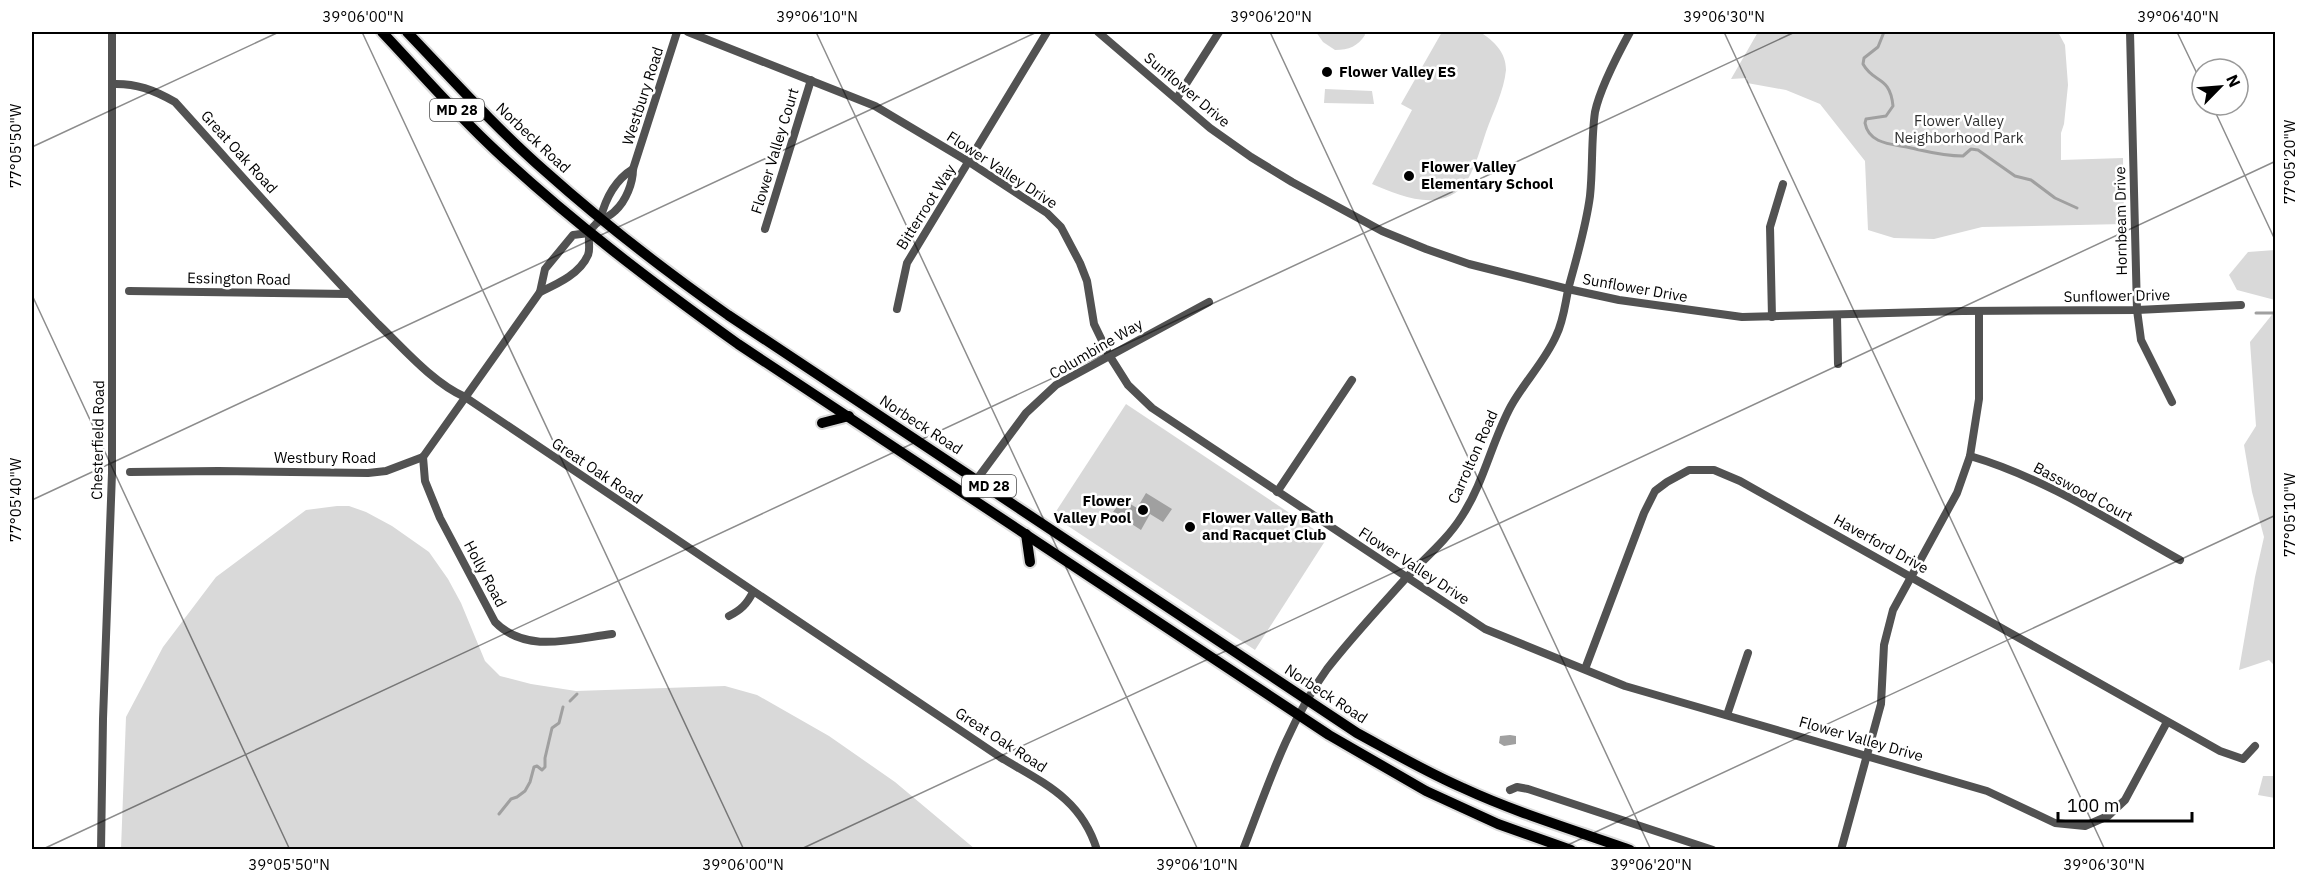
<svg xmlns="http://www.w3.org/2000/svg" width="2307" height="881" font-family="'IBM Plex Sans',sans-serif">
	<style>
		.green { fill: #d9d9d9 }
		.water { fill: #a0a0a0 }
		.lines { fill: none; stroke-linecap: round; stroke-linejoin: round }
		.stream { stroke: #a0a0a0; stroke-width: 3 }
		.major-casing { stroke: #dbdbdb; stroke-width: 14 }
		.minor { stroke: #525252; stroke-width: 8 }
		.major { stroke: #000; stroke-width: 10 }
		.ticks { fill: none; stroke: #000; stroke-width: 1.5; stroke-opacity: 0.45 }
		.poi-dot { fill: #000; stroke: #fff; stroke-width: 2 }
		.labels { text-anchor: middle; stroke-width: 5; stroke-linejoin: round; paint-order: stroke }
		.shield { fill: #fff; stroke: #4c4c4c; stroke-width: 1.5 }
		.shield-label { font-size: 14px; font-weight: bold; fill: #000 }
		.poi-label { font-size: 15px; font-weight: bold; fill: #000; stroke: #fff; text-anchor: start }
		.street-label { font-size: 15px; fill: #000; stroke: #fff }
		.park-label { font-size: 15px; fill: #303030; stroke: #fff }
		.neatline { fill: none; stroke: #000; stroke-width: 2 }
		.ticks-label { font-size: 15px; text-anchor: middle; fill: #000 }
	</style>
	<rect width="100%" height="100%" fill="#fff"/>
	<g class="green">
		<path d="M1316,32H1364L1365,35C1358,46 1349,50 1335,50L1323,42Z"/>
		<path d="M1442,32H1480C1494,41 1506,52 1506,70C1504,91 1493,112 1486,132C1481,147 1476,165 1468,179C1446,215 1402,197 1372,184L1412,110L1401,104Z"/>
		<path d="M1758,32H2058L2065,45L2068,85L2064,124L2061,133V160L2123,158L2124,224L1982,227L1934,239L1894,238L1868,230L1865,161L1820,104L1786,90L1747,83V78L1731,79Z"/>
		<path d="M1325,89L1372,91L1374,104L1324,103Z"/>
		<path d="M2275,250V300L2237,290L2229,275L2248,252Z"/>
		<path d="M2275,311V666L2269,660L2239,670L2255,577L2264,537L2252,492L2244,445L2256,426L2250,342Z"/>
		<path d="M1126,404L1327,538L1255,650L1053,516Z"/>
		<path d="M337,506H349L366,512L392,526L429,552L448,579L461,603L485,661L500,676L531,684L576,691L725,686L757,695L829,736L895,782L975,849H121L126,717L163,647L216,577L306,510Z"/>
		<path d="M2263,776H2275V798L2258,795Z"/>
	</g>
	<g class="water">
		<path d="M1146,493L1172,509L1163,522L1150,514L1141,530L1113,512L1122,499L1137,508Z"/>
		<path d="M1510,735L1516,736V744L1504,746L1499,743L1500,736Z"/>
	</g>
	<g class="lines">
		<g class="stream">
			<path d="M1884,32L1878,47L1864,58L1863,64C1874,84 1890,75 1893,106L1886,116L1866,119L1865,123C1869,145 1894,144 1911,148C1929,152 1944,156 1963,156L1971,149L1978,150L2015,176L2031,180L2055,198L2077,208"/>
			<path d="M2256,313H2276"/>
			<path d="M570,701L577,694"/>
			<path d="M499,814L511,799L517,797L525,791L530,782L534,767L537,766L542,770L545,767V758L552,728L559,723L563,707"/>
		</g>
		<g class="major-casing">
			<g id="major">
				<path d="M382,32C419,71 455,113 495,150C571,221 653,283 738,344L1329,735L1426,791L1498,824L1571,850"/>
				<path d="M407,32C452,79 496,128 545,171C603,223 664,270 728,315L1357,733C1392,752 1426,772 1463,788C1517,813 1574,830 1630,850"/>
				<path d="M822,423L849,416"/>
				<path d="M1026,534L1030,562"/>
			</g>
		</g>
		<g class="minor">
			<path d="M688,32L875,106L969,162L1047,213L1061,227L1080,263L1087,281L1094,324L1109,355L1128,385L1152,408L1485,629L1625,686L1987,791L2055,823L2085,826L2108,816L2125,800L2167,722"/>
			<path d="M1098,32L1210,128L1251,157L1292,182L1382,231L1426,249L1469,264L1568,289L1619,300L1742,317L1962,311L2137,310L2241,305"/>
			<path d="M2130,32L2137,310L2141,340L2172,402"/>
			<path d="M112,84C136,83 154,90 175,102C242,176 308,252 378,324C403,348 433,383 465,397L1000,757C1043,783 1081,798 1097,850"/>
			<path d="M1177,98L1219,32"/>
			<path d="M600,220C605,200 615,180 633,169"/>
			<path d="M765,229L811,80"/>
			<path d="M129,291L349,294"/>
			<path d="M540,292C557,284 580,274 588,255C591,248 587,239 590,232C595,220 607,219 615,211C626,201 633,183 633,169L677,32"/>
			<path d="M897,309L907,263L1047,32"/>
			<path d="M1837,316L1838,364"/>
			<path d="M1772,317L1770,227L1783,184"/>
			<path d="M1970,456C2045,478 2112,522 2180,560"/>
			<path d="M423,457L425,481L440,518L495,622C526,654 572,639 612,634"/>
			<path d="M130,472L218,471L368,473L386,471L423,457L540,292L545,269L573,235L589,233"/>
			<path d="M1277,492L1352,380"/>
			<path d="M966,494L1026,413L1056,385L1209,302"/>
			<path d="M729,616C741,610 747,604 753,592"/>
			<path d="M1585,669L1644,513L1655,491L1667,482L1689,470H1714L1740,481L2220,751L2243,759L2255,746"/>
			<path d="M1727,715L1748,653"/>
			<path d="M1510,790L1517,787L1528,789L1713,850"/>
			<path d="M101,850L103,719L112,473V32"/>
			<path d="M1243,850C1267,788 1288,723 1327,669C1351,638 1380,607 1406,578C1425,558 1447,540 1462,516C1484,482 1492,441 1511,406C1525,381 1545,361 1556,336C1564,320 1565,303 1569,286C1577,256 1586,227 1590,196C1593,168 1591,140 1595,112C1600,88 1618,54 1630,32"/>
			<path d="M1841,850L1881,704L1884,645L1893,610L1957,493L1970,456L1979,399V312"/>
		</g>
		<use href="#major" class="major"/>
	</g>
	<path class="ticks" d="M362,32L744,850M816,32L1198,850M1270,32L1651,850M1724,32L2105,850M2177,32L2202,84M2212,105L2276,242M32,147L279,32M32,295L290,850M32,500L1037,32M41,850L1795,32M799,850L2276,161M1557,850L2276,515"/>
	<g class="poi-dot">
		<circle cx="1327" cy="72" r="6"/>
		<circle cx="1409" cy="176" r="6"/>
		<circle cx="1143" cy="510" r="6"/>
		<circle cx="1190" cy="527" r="6"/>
	</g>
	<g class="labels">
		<g class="shield">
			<rect x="430" y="99" width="54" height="22" rx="4.5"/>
			<rect x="962" y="475" width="54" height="22" rx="4.5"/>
		</g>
		<g class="shield-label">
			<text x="457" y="115">MD 28</text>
			<text x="989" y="491">MD 28</text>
		</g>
		<g class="poi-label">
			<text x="1339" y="77">Flower Valley ES</text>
			<text x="1421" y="172">Flower Valley<tspan x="1421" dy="17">Elementary School</tspan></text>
			<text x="1131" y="506" text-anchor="end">Flower<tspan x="1131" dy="17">Valley Pool</tspan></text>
			<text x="1202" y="523">Flower Valley Bath<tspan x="1202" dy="17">and Racquet Club</tspan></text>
		</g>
		<g class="street-label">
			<text transform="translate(1187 90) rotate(40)" y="5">Sunflower Drive</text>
			<text transform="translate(643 96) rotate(-72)" y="5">Westbury Road</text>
			<text transform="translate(533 138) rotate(43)" y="5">Norbeck Road</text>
			<text transform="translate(775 151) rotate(-73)" y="5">Flower Valley Court</text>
			<text transform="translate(239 152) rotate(48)" y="5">Great Oak Road</text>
			<text transform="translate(1002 170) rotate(33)" y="5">Flower Valley Drive</text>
			<text transform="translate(926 207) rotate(-58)" y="5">Bitterroot Way</text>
			<text transform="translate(2121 221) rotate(-91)" y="5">Hornbeam Drive</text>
			<text transform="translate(239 279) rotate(1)" y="5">Essington Road</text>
			<text transform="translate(1635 288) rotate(10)" y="5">Sunflower Drive</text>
			<text transform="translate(2117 296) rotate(-1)" y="5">Sunflower Drive</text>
			<text transform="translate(1096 349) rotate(-30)" y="5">Columbine Way</text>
			<text transform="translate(921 425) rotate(33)" y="5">Norbeck Road</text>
			<text transform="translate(98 440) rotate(-89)" y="5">Chesterfield Road</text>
			<text transform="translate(1473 457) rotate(-66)" y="5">Carrolton Road</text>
			<text x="325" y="463">Westbury Road</text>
			<text transform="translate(597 471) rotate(34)" y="5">Great Oak Road</text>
			<text transform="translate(2083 492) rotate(28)" y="5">Basswood Court</text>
			<text transform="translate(1881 544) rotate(29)" y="5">Haverford Drive</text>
			<text transform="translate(1414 566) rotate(33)" y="5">Flower Valley Drive</text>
			<text transform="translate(485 574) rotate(62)" y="5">Holly Road</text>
			<text transform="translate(1326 694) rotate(33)" y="5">Norbeck Road</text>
			<text transform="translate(1861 739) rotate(16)" y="5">Flower Valley Drive</text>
			<text transform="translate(1001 740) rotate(33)" y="5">Great Oak Road</text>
		</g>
		<g class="park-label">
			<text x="1959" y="126">Flower Valley<tspan x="1959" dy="17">Neighborhood Park</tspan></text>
		</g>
	</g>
	<rect width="2307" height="881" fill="none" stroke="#ffffff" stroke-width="66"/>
	<g transform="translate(2220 87) rotate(65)"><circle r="28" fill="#ffffff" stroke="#999999" stroke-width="1.5"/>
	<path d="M0-4.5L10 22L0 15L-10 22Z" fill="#000000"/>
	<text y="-9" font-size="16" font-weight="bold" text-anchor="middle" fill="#000000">N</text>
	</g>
	<path d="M2058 812v9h134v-9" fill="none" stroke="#000000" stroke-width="3"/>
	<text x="2067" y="812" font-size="18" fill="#000000" stroke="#ffffff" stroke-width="4.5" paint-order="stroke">100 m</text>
	<rect x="33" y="33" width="2241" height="815" class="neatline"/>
	<g class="ticks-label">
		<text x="363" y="22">39°06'00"N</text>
		<text x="817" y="22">39°06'10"N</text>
		<text x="1271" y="22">39°06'20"N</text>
		<text x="1724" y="22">39°06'30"N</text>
		<text x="2178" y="22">39°06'40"N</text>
		<text transform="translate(16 146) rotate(-90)" y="5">77°05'50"W</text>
		<text transform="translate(2290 162) rotate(-90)" y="5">77°05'20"W</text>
		<text transform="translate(16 500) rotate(-90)" y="5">77°05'40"W</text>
		<text transform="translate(2290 515) rotate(-90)" y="5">77°05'10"W</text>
		<text x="289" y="870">39°05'50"N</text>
		<text x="743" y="870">39°06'00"N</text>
		<text x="1197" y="870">39°06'10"N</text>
		<text x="1651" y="870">39°06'20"N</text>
		<text x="2104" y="870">39°06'30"N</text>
	</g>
</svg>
